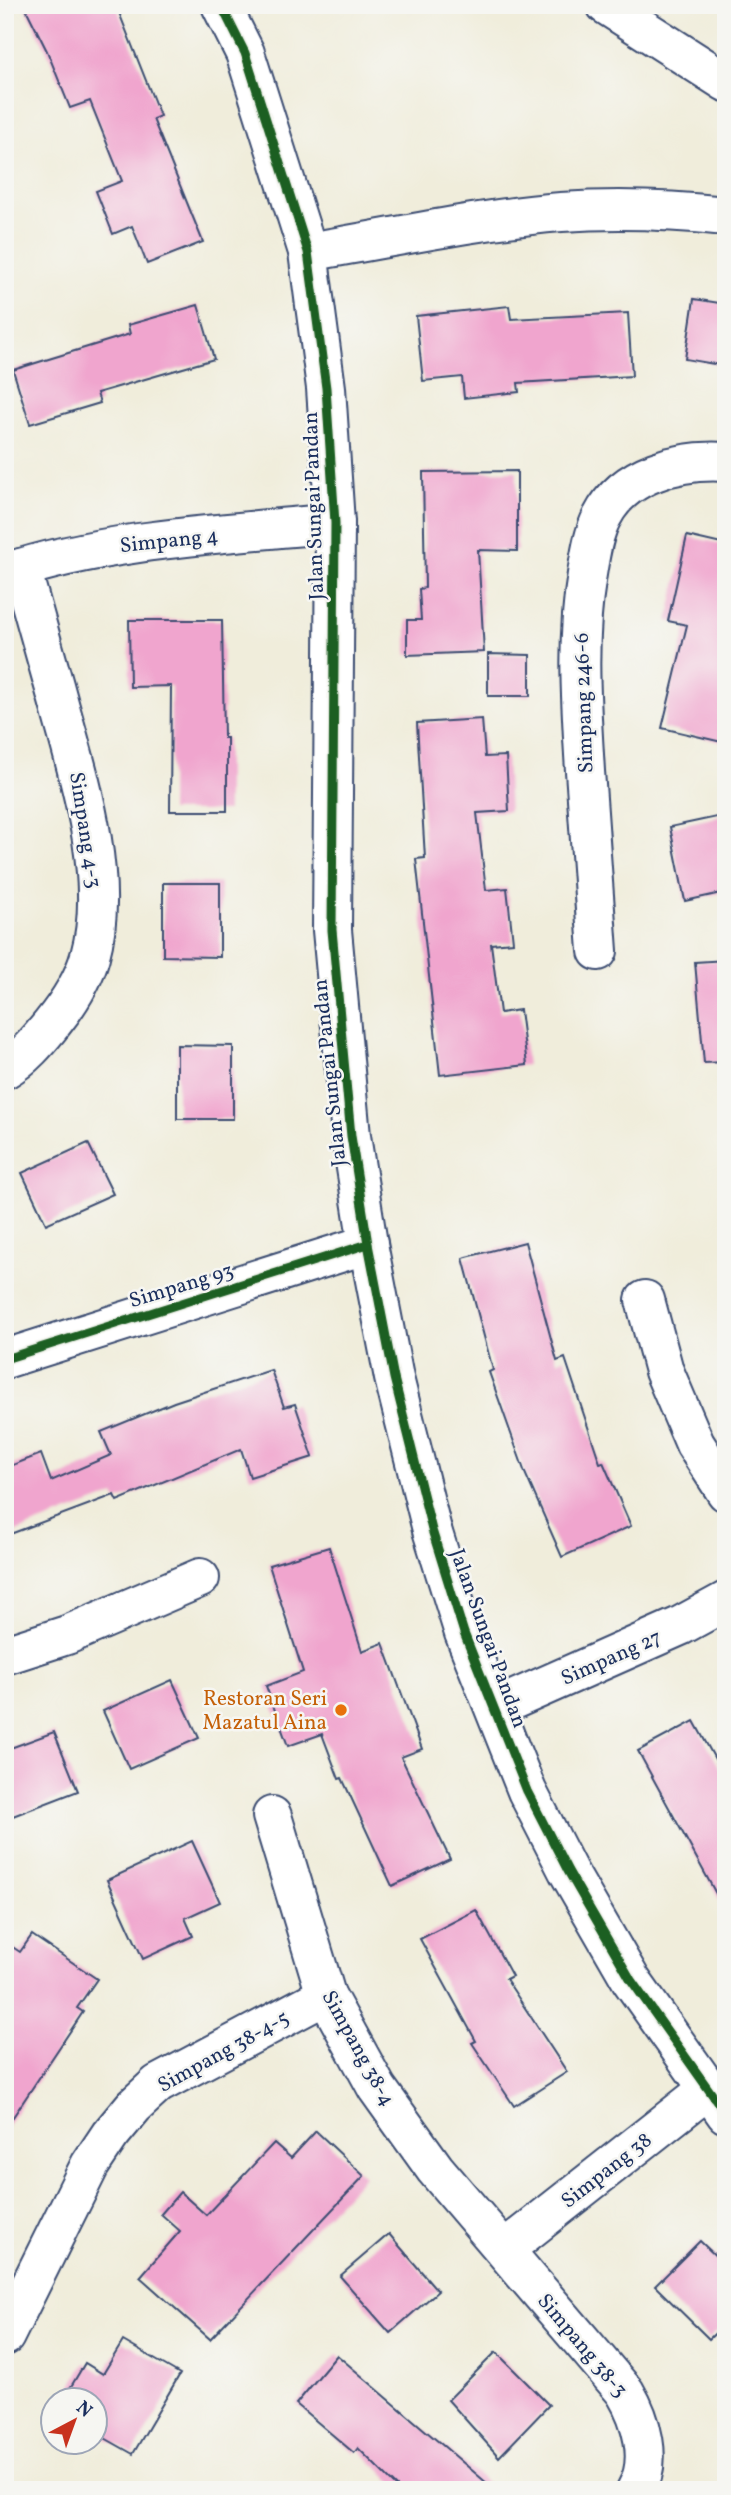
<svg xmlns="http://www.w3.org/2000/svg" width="731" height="2495" font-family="Vollkorn,serif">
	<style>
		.building { fill: #f0a5ce }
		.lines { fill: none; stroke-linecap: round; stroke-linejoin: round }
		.minor-casing { stroke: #3b4c71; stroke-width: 42 }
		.minor { stroke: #fff; stroke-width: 38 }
		.cycleway-casing { stroke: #f6f6f2; stroke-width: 13 }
		.cycleway { stroke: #1b5e20; stroke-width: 9 }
		.food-dot { fill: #e8710a; stroke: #f6f6f2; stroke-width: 2.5 }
		.labels { text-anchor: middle; stroke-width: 5; stroke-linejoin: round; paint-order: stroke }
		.street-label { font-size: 21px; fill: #1b2f5e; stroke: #f6f6f2 }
		.food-label { font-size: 21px; fill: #c56008; stroke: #f6f6f2; text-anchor: end }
	</style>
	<rect width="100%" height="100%" fill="#f6f6f2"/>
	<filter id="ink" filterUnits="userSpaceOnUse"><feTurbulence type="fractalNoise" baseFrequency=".0143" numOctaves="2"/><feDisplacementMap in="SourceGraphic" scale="14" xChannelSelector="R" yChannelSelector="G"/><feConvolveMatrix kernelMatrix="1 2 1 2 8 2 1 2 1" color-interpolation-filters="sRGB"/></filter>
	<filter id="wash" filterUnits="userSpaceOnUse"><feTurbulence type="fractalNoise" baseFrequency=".00686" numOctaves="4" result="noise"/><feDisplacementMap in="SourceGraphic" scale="28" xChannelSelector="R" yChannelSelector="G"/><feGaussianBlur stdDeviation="1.57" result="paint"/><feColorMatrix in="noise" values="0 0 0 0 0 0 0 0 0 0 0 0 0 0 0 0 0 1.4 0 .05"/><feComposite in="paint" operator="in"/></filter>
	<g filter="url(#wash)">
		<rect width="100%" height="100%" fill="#f0eddb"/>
		<g id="blocks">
			<g class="building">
				<path d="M24,5H116L160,116L153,119L203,242L147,264L132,226L113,234L96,191L122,181L90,101L70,108L47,51Z"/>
				<path d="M694,299L726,304V366L685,359Z"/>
				<path d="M198,305L214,359L97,393L100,403L30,424L13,370L130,334L128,325Z"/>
				<path d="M509,306L511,319L628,313L632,376L518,383L519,392L464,398L462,377L423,381L416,316Z"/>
				<path d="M517,471V551L478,550L484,652L407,655V620H421L419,589L425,588L423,472Z"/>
				<path d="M687,536L726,545V743L662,728L687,625L668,621Z"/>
				<path d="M129,620H222L224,738H227V811H170L171,686L130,687Z"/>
				<path d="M488,654L530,655V696H488Z"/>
				<path d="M482,719L485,757L506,756L509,811L477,813L486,890L507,888L513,942L491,944L500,1013L520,1010L527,1065L440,1075L416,859L425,858L417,723Z"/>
				<path d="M726,815V892L685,901L670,827Z"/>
				<path d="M163,883H220V957L163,956Z"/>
				<path d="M726,960V1062L704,1063L695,962Z"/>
				<path d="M177,1045L233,1046V1119H177Z"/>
				<path d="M88,1143L113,1194L46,1224L22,1173Z"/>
				<path d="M525,1242L557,1361L565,1358L600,1463L603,1462L631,1526L562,1557L525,1473L489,1372L493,1370L463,1258Z"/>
				<path d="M271,1370L284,1407L295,1404L313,1457L250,1477L241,1449L117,1501L114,1495L5,1536V1468L41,1454L51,1481L111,1455L101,1432L174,1402Z"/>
				<path d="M329,1547L362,1651L383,1643L422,1749L401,1757L450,1859L392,1886L342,1778L339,1779L322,1734L288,1746L266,1686L303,1672L269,1565Z"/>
				<path d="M172,1680L199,1738L129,1769L103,1711Z"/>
				<path d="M694,1721L726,1779V1912L638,1751Z"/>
				<path d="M54,1732L78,1791L5,1819V1750Z"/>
				<path d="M192,1841L220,1902L185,1918L193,1936L143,1959L107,1880Z"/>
				<path d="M476,1910L512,1976L506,1979L567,2072L514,2106L472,2043L476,2041L420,1939Z"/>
				<path d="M32,1935L97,1979L77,2008L83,2012L5,2129V1942L20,1952Z"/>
				<path d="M316,2131L364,2176L210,2339L140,2277L180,2231L161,2214L180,2192L206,2215L274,2143L291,2158Z"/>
				<path d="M389,2234L438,2291L390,2333L340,2276Z"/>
				<path d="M700,2241L726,2266V2323L709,2339L655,2286Z"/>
				<path d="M123,2341L180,2374L133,2454L94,2432V2400H63L85,2363L103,2374Z"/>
				<path d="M496,2352L549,2405L499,2457L448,2400Z"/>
				<path d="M337,2355L495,2490H400L358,2448L354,2453L296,2404Z"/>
			</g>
		</g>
	</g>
	<g filter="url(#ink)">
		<use href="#blocks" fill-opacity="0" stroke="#3b4c71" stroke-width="2"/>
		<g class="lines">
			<g class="minor-casing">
				<g id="minor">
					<path d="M221,5L245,53L308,252L326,388L335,523L332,930L351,1136L368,1244L394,1378L432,1530L464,1633L527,1791L568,1871L631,1980L726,2114"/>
					<path d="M606,5L726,82"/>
					<path d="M308,252C392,238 476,219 561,212C616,208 671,210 726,216"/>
					<path d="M5,573C111,538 225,534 335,523"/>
					<path d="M598,951C594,891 589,831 585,771C581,704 576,640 587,574C590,556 593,534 602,517C624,473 680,459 726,462"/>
					<path d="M5,1069C24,1058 38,1041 51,1025C68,1004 83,982 90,956C111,882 81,783 61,711C48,663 34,615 21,568"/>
					<path d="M645,1300L664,1371L695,1444L726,1492"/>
					<path d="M5,1359L368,1244"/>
					<path d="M5,1655L67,1635L200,1578"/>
					<path d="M495,1708L680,1626L726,1601"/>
					<path d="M272,1816L326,1995L377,2088L435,2169L625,2392C641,2419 654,2460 636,2490"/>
					<path d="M505,2249L707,2090"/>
					<path d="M5,2336L90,2165L110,2135L134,2106L158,2084L326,1995"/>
				</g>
			</g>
			<use href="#minor" class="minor"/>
			<g class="cycleway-casing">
				<g id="cycleway">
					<path d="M221,5L245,53L308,252L326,388L335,523L332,930L351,1136L368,1244L394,1378L432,1530L464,1633L527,1791L568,1871L631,1980L726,2114"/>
					<path d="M5,1359L368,1244"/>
				</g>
			</g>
			<use href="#cycleway" class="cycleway"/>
		</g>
	</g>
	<circle class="food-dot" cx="341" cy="1710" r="7"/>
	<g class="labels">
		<g class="street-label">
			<text transform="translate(313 506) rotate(-92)" y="7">Jalan Sungai Pandan</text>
			<text transform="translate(169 540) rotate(-6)" y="7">Simpang 4</text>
			<text transform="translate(583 703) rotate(-92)" y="7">Simpang 246-6</text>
			<text transform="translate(86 830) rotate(81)" y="7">Simpang 4-3</text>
			<text transform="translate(329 1073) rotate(-96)" y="7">Jalan Sungai Pandan</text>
			<text transform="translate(181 1285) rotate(-17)" y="7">Simpang 93</text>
			<text transform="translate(489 1638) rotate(70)" y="7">Jalan Sungai Pandan</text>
			<text transform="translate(611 1657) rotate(-24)" y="7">Simpang 27</text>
			<text transform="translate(359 2048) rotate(61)" y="7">Simpang 38-4</text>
			<text transform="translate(223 2051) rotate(-29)" y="7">Simpang 38-4-5</text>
			<text transform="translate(606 2170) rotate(-38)" y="7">Simpang 38</text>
			<text transform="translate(583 2345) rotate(50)" y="7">Simpang 38-3</text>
		</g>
		<g class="food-label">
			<text x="327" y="1705">Restoran Seri<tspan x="327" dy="24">Mazatul Aina</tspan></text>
		</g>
	</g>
	<rect width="731" height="2495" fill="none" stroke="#f6f6f2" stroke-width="28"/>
	<g transform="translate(74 2421) rotate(41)"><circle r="33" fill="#f6f6f2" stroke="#9ea6b7" stroke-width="2"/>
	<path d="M0-5L12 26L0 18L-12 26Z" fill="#c8321e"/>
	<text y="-10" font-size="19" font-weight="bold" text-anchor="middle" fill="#1b2f5e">N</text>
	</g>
</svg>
